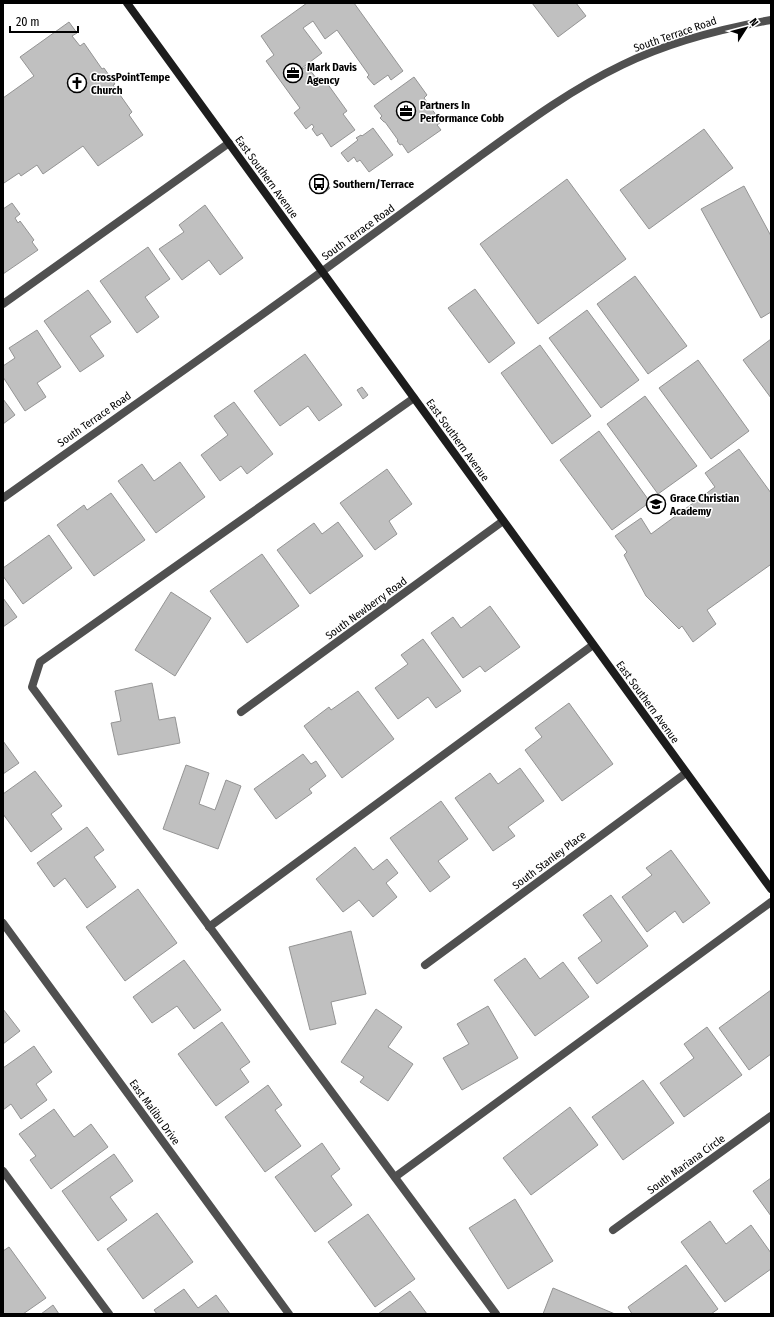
<svg xmlns="http://www.w3.org/2000/svg" width="774" height="1317" font-family="'Fira Sans Condensed',sans-serif">
	<style>
		.building { fill: #c0c0c0; stroke: #949494 }
		.lines { fill: none; stroke-linecap: round; stroke-linejoin: round }
		.lane { stroke: #505050; stroke-width: 8 }
		.street { stroke: #505050; stroke-width: 8 }
		.secondary { stroke: #1d1d1d; stroke-width: 8 }
		.labels { text-anchor: middle; stroke-width: 3; stroke-linejoin: round; paint-order: stroke }
		.street-label { font-size: 11px; fill: #000; stroke: #fff }
		.poi-label { font-size: 11px; font-weight: bold; fill: #000; stroke: #fff; text-anchor: start }
	</style>
	<rect width="100%" height="100%" fill="#fff"/>
	<g class="building">
		<path d="M307,3H354L403,71L391,80L388,75L374,85L367,77L369,75L337,30L325,39L313,21L303,28L322,53L302,68L303,69L307,66L319,82L324,79L347,111L343,114L355,130L331,147L322,133L317,136L312,129L314,127L312,124L306,129L294,113L300,108L266,61L274,55L261,36Z"/>
		<path d="M532,3H576L586,16L558,37Z"/>
		<path d="M69,22L77,33L72,36L80,46L84,43L102,69L104,68L115,84L113,85L132,112L129,115L143,135L98,166L83,146L43,174L37,165L21,176L19,173L4,183L3,181V98L34,76L20,57Z"/>
		<path d="M414,77L427,95L424,98L441,122L437,125L441,130L408,153L402,144L400,145L397,141L398,140L385,122H384L380,118L382,116L374,106Z"/>
		<path d="M373,128L393,155L369,172L360,160L357,162L354,157L348,162L341,153L358,140L356,138L361,135L362,136Z"/>
		<path d="M704,129L733,168L649,229L620,190Z"/>
		<path d="M319,174L330,188L323,194L312,179Z"/>
		<path d="M567,179L626,259L538,324L480,244Z"/>
		<path d="M744,186L771,236V312L761,318L701,209Z"/>
		<path d="M12,203L20,214L15,218L18,223L20,221L34,240L32,242L38,250L3,274V209Z"/>
		<path d="M205,205L243,258L220,275L209,260L182,280L159,249L184,232L179,225Z"/>
		<path d="M148,247L170,279L145,297L159,317L137,333L100,281Z"/>
		<path d="M635,276L687,346L648,374L597,304Z"/>
		<path d="M475,289L515,343L489,363L448,308Z"/>
		<path d="M88,290L111,322L90,336L104,356L80,372L44,321Z"/>
		<path d="M587,310L639,380L601,408L549,338Z"/>
		<path d="M37,330L61,367L37,383L46,397L25,411L3,377V366L15,358L9,348Z"/>
		<path d="M771,339V398L743,360Z"/>
		<path d="M540,345L591,416L552,444L501,373Z"/>
		<path d="M305,354L342,405L319,421L308,406L280,426L254,391Z"/>
		<path d="M698,360L749,431L711,459L659,388Z"/>
		<path d="M362,387L368,395L363,399L357,390Z"/>
		<path d="M645,396L697,466L658,494L607,424Z"/>
		<path d="M3,399L15,415L3,424Z"/>
		<path d="M234,402L273,454L247,474L241,466L220,481L201,455L228,435L214,416Z"/>
		<path d="M599,431L650,502L612,530L560,460Z"/>
		<path d="M739,449L771,493V566L770,565L707,610L716,624L693,642L682,626L679,629L646,596L624,555L627,552L615,536L641,518L651,534L715,487L705,473Z"/>
		<path d="M180,462L205,497L156,533L118,481L142,464L154,481Z"/>
		<path d="M387,469L412,504L389,521L397,534L375,550L340,503Z"/>
		<path d="M111,493L145,540L94,576L57,525L84,505L87,510Z"/>
		<path d="M338,522L363,556L310,594L277,550L314,523L322,534Z"/>
		<path d="M49,535L72,568L23,604L3,576V568Z"/>
		<path d="M262,554L299,606L247,643L210,591Z"/>
		<path d="M171,592L211,618L175,676L135,650Z"/>
		<path d="M3,598L17,617L3,627Z"/>
		<path d="M490,606L520,647L485,672L480,666L463,678L431,633L453,617L461,628Z"/>
		<path d="M423,639L461,691L436,708L428,697L398,719L375,688L408,664L401,655Z"/>
		<path d="M152,683L159,720L175,717L180,743L118,755L111,723L121,721L115,691Z"/>
		<path d="M358,691L394,739L342,778L304,726L329,707L331,710Z"/>
		<path d="M569,703L613,764L562,801L525,750L542,737L535,728Z"/>
		<path d="M3,741L19,763L3,774Z"/>
		<path d="M303,754L311,764L316,761L326,776L309,789L312,793L276,819L254,789Z"/>
		<path d="M186,765L209,773L199,804L215,810L226,780L241,786L218,849L163,829Z"/>
		<path d="M520,768L544,801L508,827L515,836L493,851L455,798L490,773L498,784Z"/>
		<path d="M35,771L62,806L51,814L62,829L31,852L3,814V794Z"/>
		<path d="M441,801L468,839L438,861L450,877L430,892L390,838Z"/>
		<path d="M87,827L104,850L94,857L116,887L87,908L65,878L54,887L37,863Z"/>
		<path d="M355,847L373,870L387,859L398,873L386,883L397,897L373,917L359,900L343,912L316,879Z"/>
		<path d="M671,850L710,903L683,923L675,911L647,932L622,897L652,875L646,868Z"/>
		<path d="M138,889L177,943L125,981L86,927Z"/>
		<path d="M611,895L648,946L597,984L578,958L602,941L583,915Z"/>
		<path d="M351,931L366,994L331,1002L336,1024L310,1030L289,947Z"/>
		<path d="M525,958L540,979L563,962L589,997L535,1036L494,980Z"/>
		<path d="M184,960L221,1010L194,1029L177,1006L152,1023L133,997Z"/>
		<path d="M771,990V1054L749,1070L719,1028Z"/>
		<path d="M488,1006L518,1058L462,1090L443,1058L469,1044L457,1024Z"/>
		<path d="M3,1009L20,1031L3,1044Z"/>
		<path d="M376,1009L402,1027L388,1047L413,1064L388,1101L360,1082L364,1077L341,1062Z"/>
		<path d="M222,1022L250,1062L240,1069L249,1082L216,1106L178,1054Z"/>
		<path d="M707,1027L742,1075L684,1117L660,1083L694,1058L684,1044Z"/>
		<path d="M34,1046L52,1072L36,1084L47,1100L21,1119L11,1104L3,1110V1068Z"/>
		<path d="M643,1080L674,1123L623,1160L592,1117Z"/>
		<path d="M268,1085L282,1105L275,1110L301,1146L265,1172L225,1117Z"/>
		<path d="M570,1107L598,1145L531,1195L503,1158Z"/>
		<path d="M54,1109L74,1137L91,1124L108,1147L51,1189L30,1160L36,1156L19,1134Z"/>
		<path d="M322,1143L340,1169L331,1176L352,1205L315,1232L275,1177Z"/>
		<path d="M114,1154L133,1181L110,1197L127,1220L98,1241L62,1191Z"/>
		<path d="M771,1178V1216L753,1191Z"/>
		<path d="M515,1199L553,1261L508,1289L469,1228Z"/>
		<path d="M157,1213L193,1262L143,1299L107,1249Z"/>
		<path d="M368,1214L415,1279L375,1307L328,1242Z"/>
		<path d="M710,1221L726,1244L751,1225L771,1253V1269L725,1302L681,1242Z"/>
		<path d="M9,1247L46,1298L23,1314H3V1251Z"/>
		<path d="M686,1265L718,1309L711,1314H632L628,1307Z"/>
		<path d="M553,1288L615,1314H543Z"/>
		<path d="M184,1289L198,1308L216,1295L230,1314H157L154,1310Z"/>
		<path d="M410,1291L427,1314H378Z"/>
		<path d="M53,1305L59,1314H41Z"/>
	</g>
	<g class="lines">
		<g class="lane">
			<path d="M3,304L229,143"/>
			<path d="M414,398L40,662L32,687L496,1314"/>
			<path d="M209,927L593,645"/>
			<path d="M3,1171L109,1314"/>
			<path d="M395,1177L771,902"/>
		</g>
		<g class="street">
			<path d="M3,498C110,422 218,347 324,270C375,233 426,196 476,159C523,125 570,90 622,65C669,42 720,29 771,20"/>
			<path d="M241,712L503,521"/>
			<path d="M3,923L289,1314"/>
			<path d="M425,965L686,773"/>
			<path d="M613,1230L771,1116"/>
		</g>
		<path class="secondary" d="M127,3L771,889"/>
	</g>
	<defs>
		<g id="office-ring" transform="scale(1)"><circle r="9.5" fill="#fff" stroke="#000" stroke-width="1.5"/><path d="M-6-3h4V-5.5h4V-3h4V5H-6ZM-1-4.5V-3h2v-1.5ZM-6 0V1H6V0Z" fill="#000"/></g>
		<g id="church-ring" transform="scale(1)"><circle r="9.5" fill="#fff" stroke="#000" stroke-width="1.5"/><path d="M-1.2-6h2.4v3.5h3.3v2.4h-3.3V6h-2.4V-.1h-3.3v-2.4h3.3Z" fill="#000"/></g>
		<g id="bus-ring" transform="scale(1)"><circle r="9.5" fill="#fff" stroke="#000" stroke-width="1.5"/><path d="M-5-6H5V4H4V6H2V4H-2V6H-4V4H-5ZM-3.5-4V0h7V-4ZM-3.5 1.2v1.5H-2V1.2ZM2 1.2v1.5H3.5V1.2Z" fill="#000"/></g>
		<g id="school-ring" transform="scale(1)"><circle r="9.5" fill="#fff" stroke="#000" stroke-width="1.5"/><path d="M0-5L7-2L0 1L-7-2ZM-4 1L0 2.5L4 1V4Q0 6-4 4Z" fill="#000"/></g>
	</defs>
	<g fill-rule="evenodd">
		<use href="#office-ring" x="293" y="73"/>
		<use href="#church-ring" x="77" y="83"/>
		<use href="#office-ring" x="406" y="111"/>
		<use href="#bus-ring" x="319" y="184"/>
		<use href="#school-ring" x="656" y="504"/>
	</g>
	<g class="labels">
		<g class="street-label">
			<text transform="translate(675 34) rotate(-19)" y="4">South Terrace Road</text>
			<text transform="translate(267 177) rotate(54)" y="4">East Southern Avenue</text>
			<text transform="translate(358 232) rotate(-36)" y="4">South Terrace Road</text>
			<text transform="translate(94 419) rotate(-35)" y="4">South Terrace Road</text>
			<text transform="translate(458 440) rotate(54)" y="4">East Southern Avenue</text>
			<text transform="translate(366 608) rotate(-36)" y="4">South Newberry Road</text>
			<text transform="translate(648 702) rotate(54)" y="4">East Southern Avenue</text>
			<text transform="translate(549 860) rotate(-37)" y="4">South Stanley Place</text>
			<text transform="translate(155 1112) rotate(54)" y="4">East Malibu Drive</text>
			<text transform="translate(686 1164) rotate(-36)" y="4">South Mariana Circle</text>
		</g>
		<g class="poi-label">
			<text x="307" y="71">Mark Davis<tspan x="307" dy="13">Agency</tspan></text>
			<text x="91" y="81">CrossPointTempe<tspan x="91" dy="13">Church</tspan></text>
			<text x="420" y="109">Partners In<tspan x="420" dy="13">Performance Cobb</tspan></text>
			<text x="333" y="188">Southern/Terrace</text>
			<text x="670" y="502">Grace Christian<tspan x="670" dy="13">Academy</tspan></text>
		</g>
	</g>
	<rect width="774" height="1317" fill="none" stroke="#000000" stroke-width="8"/>
	<g transform="translate(746 28) rotate(54)" stroke="#ffffff" stroke-width="3" paint-order="stroke">
	<path d="M0-3L7 15L0 10L-7 15Z" fill="#000000"/>
	<text y="-6" font-size="11" font-weight="bold" text-anchor="middle" fill="#000000">N</text>
	</g>
	<path d="M10 26v6h68v-6" fill="none" stroke="#000000" stroke-width="2"/>
	<text x="16" y="26" font-size="12" fill="#000000" stroke="#ffffff" stroke-width="3" paint-order="stroke">20 m</text>
</svg>
